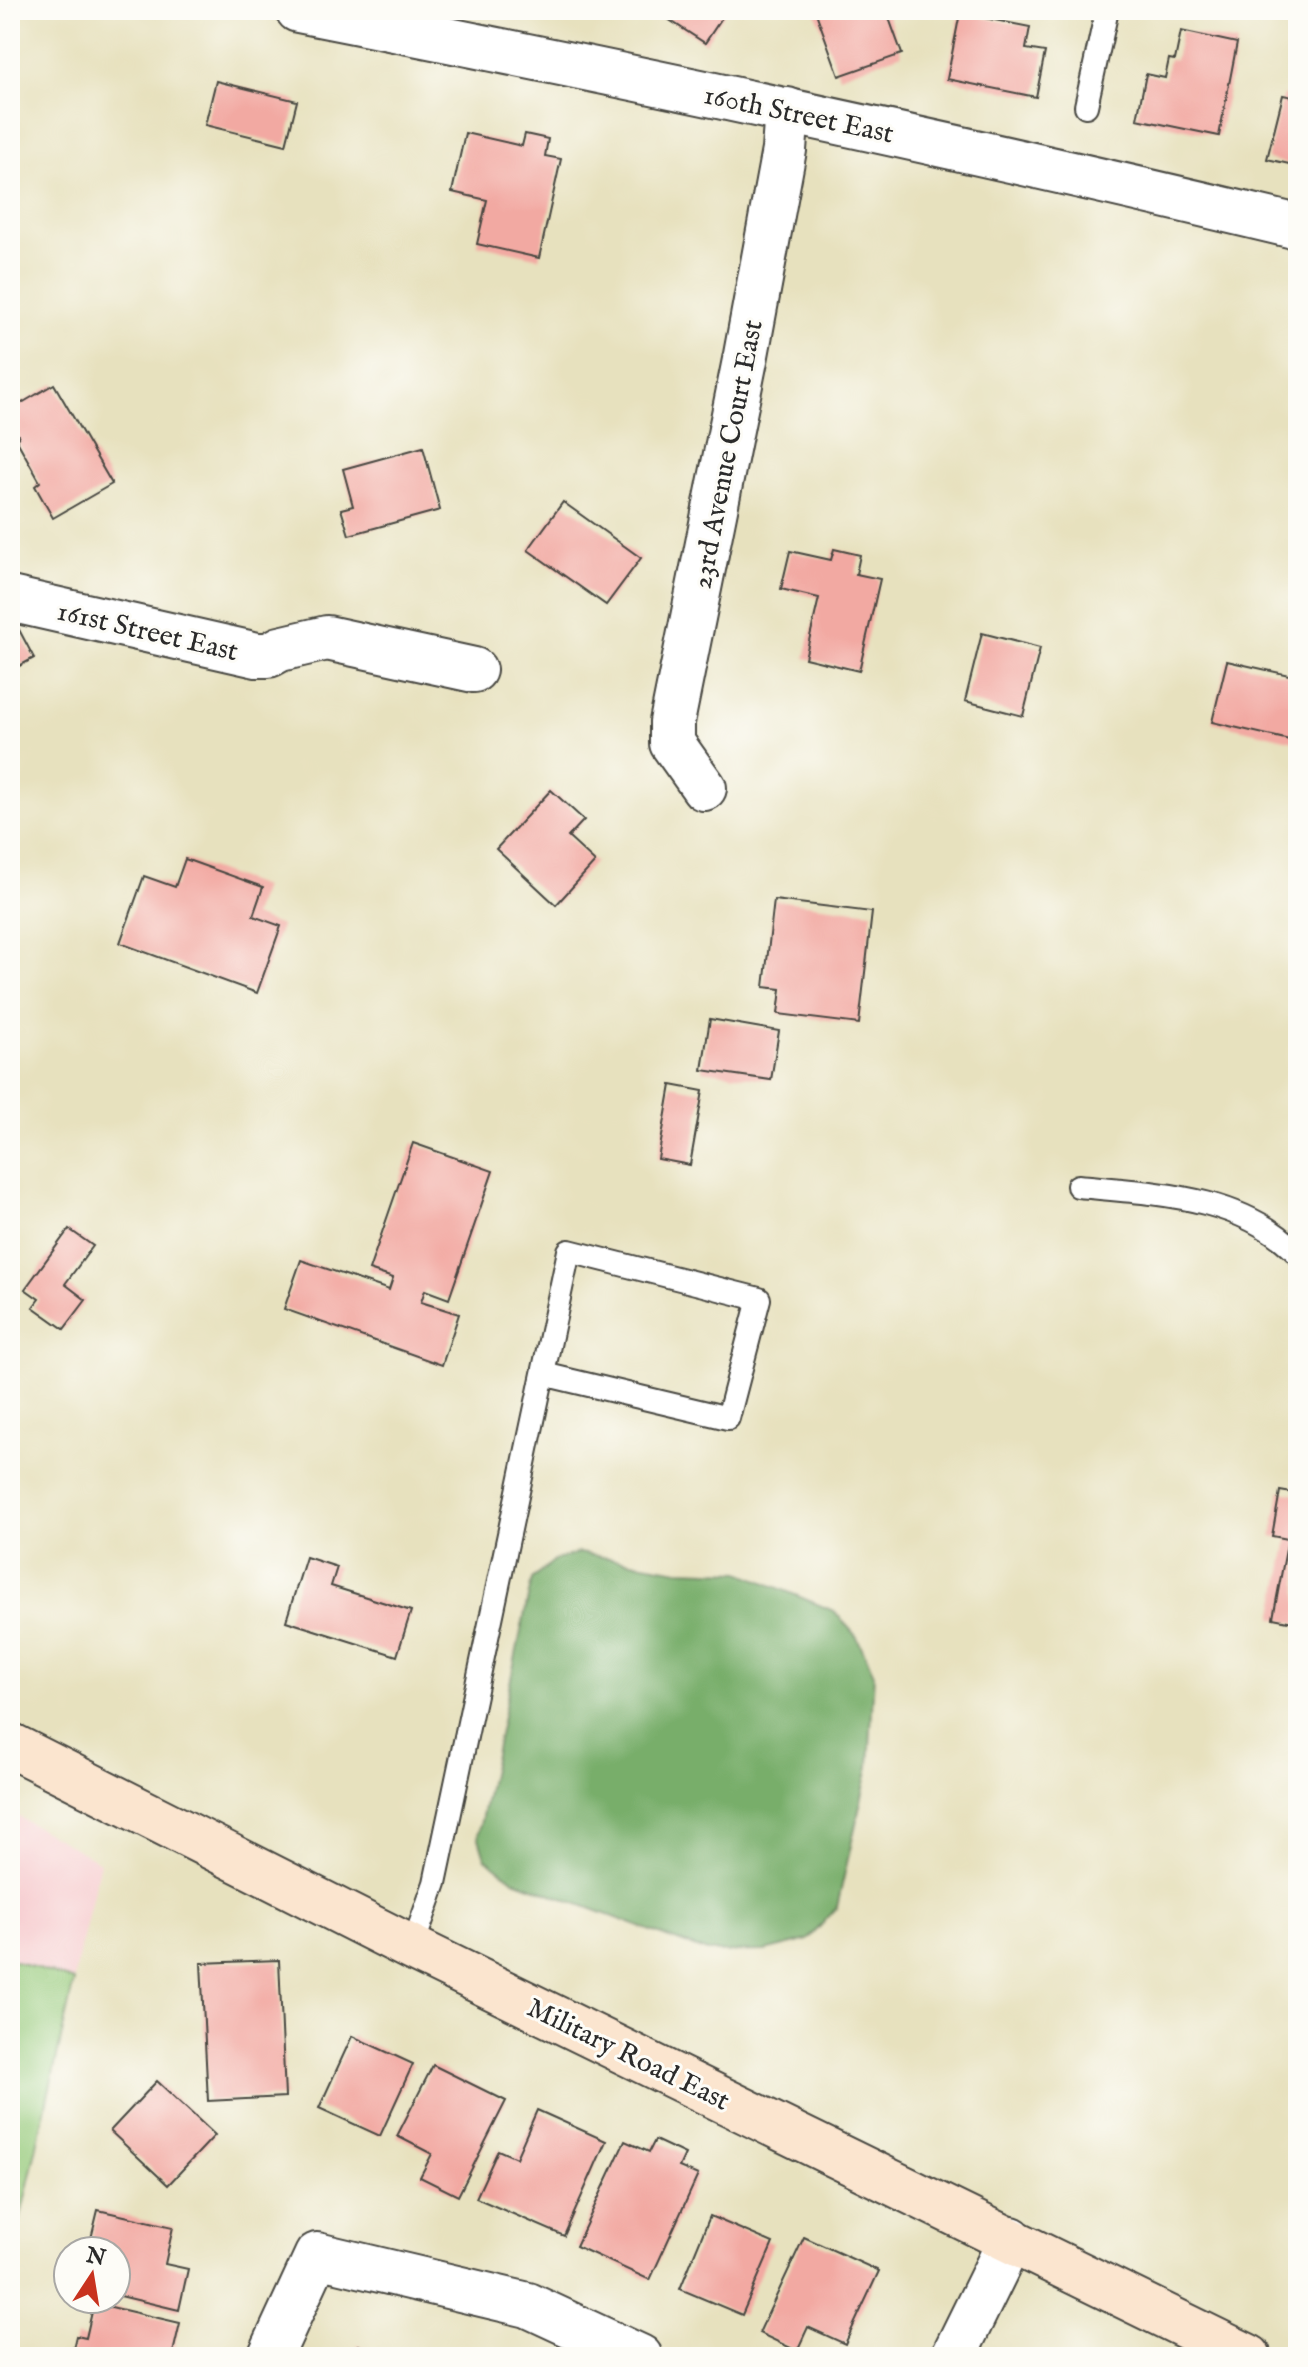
<svg xmlns="http://www.w3.org/2000/svg" width="1308" height="2367" font-family="'IM FELL English',serif">
	<style>
		.built { fill: #f7cfd2 }
		.green { fill: #96ca7b; stroke: #607a53; stroke-width: 2 }
		.forest { fill: #78ae6b; stroke: #526c4b; stroke-width: 2 }
		.building { fill: #f2a9a2 }
		.lines { fill: none; stroke-linecap: round; stroke-linejoin: round }
		.lane-casing { stroke: #474641; stroke-width: 26 }
		.street-casing { stroke: #474641; stroke-width: 48 }
		.secondary-casing { stroke: #474641; stroke-width: 48 }
		.lane { stroke: #fff; stroke-width: 22 }
		.street { stroke: #fff; stroke-width: 44 }
		.secondary { stroke: #fbe5cf; stroke-width: 44 }
		.labels { text-anchor: middle; stroke-width: 6; stroke-linejoin: round; paint-order: stroke }
		.street-label { font-size: 28px; fill: #2b2b2b; stroke: #fdfcf7 }
	</style>
	<rect width="100%" height="100%" fill="#fdfcf7"/>
	<filter id="ink" filterUnits="userSpaceOnUse"><feTurbulence type="fractalNoise" baseFrequency=".0125" numOctaves="2"/><feDisplacementMap in="SourceGraphic" scale="16" xChannelSelector="R" yChannelSelector="G"/><feConvolveMatrix kernelMatrix="1 2 1 2 8 2 1 2 1" color-interpolation-filters="sRGB"/></filter>
	<filter id="wash" filterUnits="userSpaceOnUse"><feTurbulence type="fractalNoise" baseFrequency=".006" numOctaves="4" result="noise"/><feDisplacementMap in="SourceGraphic" scale="32" xChannelSelector="R" yChannelSelector="G"/><feGaussianBlur stdDeviation="1.8" result="paint"/><feColorMatrix in="noise" values="0 0 0 0 0 0 0 0 0 0 0 0 0 0 0 0 0 1.4 0 .05"/><feComposite in="paint" operator="in"/></filter>
	<g filter="url(#wash)">
		<rect width="100%" height="100%" fill="#e7e1be"/>
		<path class="built" d="M10,1812L100,1862L10,2265Z"/>
		<path class="green" d="M10,1959L74,1981L10,2265Z"/>
		<path class="forest" d="M579,1553L679,1570L740,1572L834,1611L857,1637L874,1674L869,1766L837,1907L808,1940L765,1951L707,1952L514,1880L485,1858L478,1835L532,1579L555,1560Z"/>
		<g id="blocks">
			<g class="building">
				<path d="M654,10H727L705,43Z"/>
				<path d="M815,10H886L902,54L839,76Z"/>
				<path d="M960,13L1030,27L1026,49L1045,52L1036,97L947,79Z"/>
				<path d="M1181,31L1237,43L1219,136L1137,119L1146,74L1165,78L1169,59L1175,60Z"/>
				<path d="M216,81L297,101L286,145L205,125Z"/>
				<path d="M1283,95L1298,98V166L1267,159Z"/>
				<path d="M465,133L522,146L525,134L548,139L545,156L561,159L539,258L477,244L487,200L452,192Z"/>
				<path d="M54,384L112,484L53,518L35,486L40,482L16,439L19,437L10,420V410Z"/>
				<path d="M423,447L440,510L349,535L341,509L353,506L343,469Z"/>
				<path d="M563,502L641,558L606,605L528,550Z"/>
				<path d="M834,549L860,555L856,574L880,579L859,671L805,658L819,598L781,589L790,551L831,560Z"/>
				<path d="M16,624L34,658L10,671V628Z"/>
				<path d="M982,633L1040,648L1023,716L965,701Z"/>
				<path d="M1227,661L1298,677V742L1212,722Z"/>
				<path d="M551,790L584,820L568,837L595,862L556,905L496,849Z"/>
				<path d="M185,859L263,887L253,916L281,926L257,993L120,943L144,876L175,887Z"/>
				<path d="M774,900L872,912L859,1024L778,1014L781,989L764,987Z"/>
				<path d="M710,1019L779,1031L771,1080L702,1070Z"/>
				<path d="M671,1085L703,1091L690,1165L658,1159Z"/>
				<path d="M413,1143L493,1171L449,1299L425,1290L421,1302L459,1314L442,1365L284,1309L301,1260L389,1290L393,1278L369,1270Z"/>
				<path d="M69,1229L93,1246L65,1284L86,1300L64,1329L33,1307L39,1299L25,1289Z"/>
				<path d="M1280,1491L1298,1494V1623L1273,1618L1288,1539L1272,1536Z"/>
				<path d="M306,1557L337,1567L331,1586L411,1611L397,1656L286,1621Z"/>
				<path d="M279,1960L285,2097L208,2101L201,1963Z"/>
				<path d="M352,2036L413,2064L380,2136L319,2108Z"/>
				<path d="M433,2065L506,2101L458,2196L420,2177L432,2154L397,2136Z"/>
				<path d="M157,2081L215,2135L168,2185L110,2131Z"/>
				<path d="M537,2110L606,2141L564,2236L476,2198L498,2150L516,2158Z"/>
				<path d="M655,2140L685,2154L679,2167L698,2175L650,2280L576,2246L625,2141L649,2152Z"/>
				<path d="M98,2210L173,2227L165,2264L188,2269L179,2310L116,2295V2251H88Z"/>
				<path d="M710,2216L773,2243L742,2315L680,2289Z"/>
				<path d="M804,2237L879,2271L845,2344L808,2327L797,2351L759,2333Z"/>
				<path d="M94,2303L180,2323L172,2357H71L76,2336L86,2338Z"/>
				<path d="M358,2345L389,2357H353Z"/>
			</g>
		</g>
	</g>
	<g filter="url(#ink)">
		<use href="#blocks" fill-opacity="0" stroke="#474641" stroke-width="2"/>
		<g class="lines">
			<g class="lane-casing">
				<g id="lane">
					<path d="M1086,106L1107,10"/>
					<path d="M1078,1186C1152,1193 1243,1195 1298,1254"/>
					<path d="M412,1948L435,1883L569,1251L759,1299L728,1418L543,1374"/>
				</g>
			</g>
			<g class="street-casing">
				<g id="street">
					<path d="M298,10C633,76 966,147 1298,227"/>
					<path d="M10,599L257,655H269L280,649L327,638L474,670"/>
					<path d="M704,788L672,743V722L746,355L784,150L787,110"/>
					<path d="M270,2357L317,2255L528,2305L640,2357"/>
					<path d="M953,2357L1011,2239"/>
				</g>
			</g>
			<g class="secondary-casing">
				<path id="secondary" d="M10,1745L412,1948L1249,2357"/>
			</g>
			<use href="#lane" class="lane"/>
			<use href="#street" class="street"/>
			<use href="#secondary" class="secondary"/>
		</g>
	</g>
	<g class="labels">
		<g class="street-label">
			<text transform="translate(799 113) rotate(12)" y="10">160th Street East</text>
			<text transform="translate(726 454) rotate(-79)" y="10">23rd Avenue Court East</text>
			<text transform="translate(148 630) rotate(13)" y="10">161st Street East</text>
			<text transform="translate(629 2053) rotate(26)" y="10">Military Road East</text>
		</g>
	</g>
	<rect width="1308" height="2367" fill="none" stroke="#fdfcf7" stroke-width="40"/>
	<g transform="translate(92 2275) rotate(12)"><circle r="38" fill="#fdfcf7" stroke="#a9a8a5" stroke-width="2"/>
	<path d="M0-6L14 30L0 20L-14 30Z" fill="#c8321e"/>
	<text y="-12" font-size="22" font-weight="bold" text-anchor="middle" fill="#2b2b2b">N</text>
	</g>
</svg>
